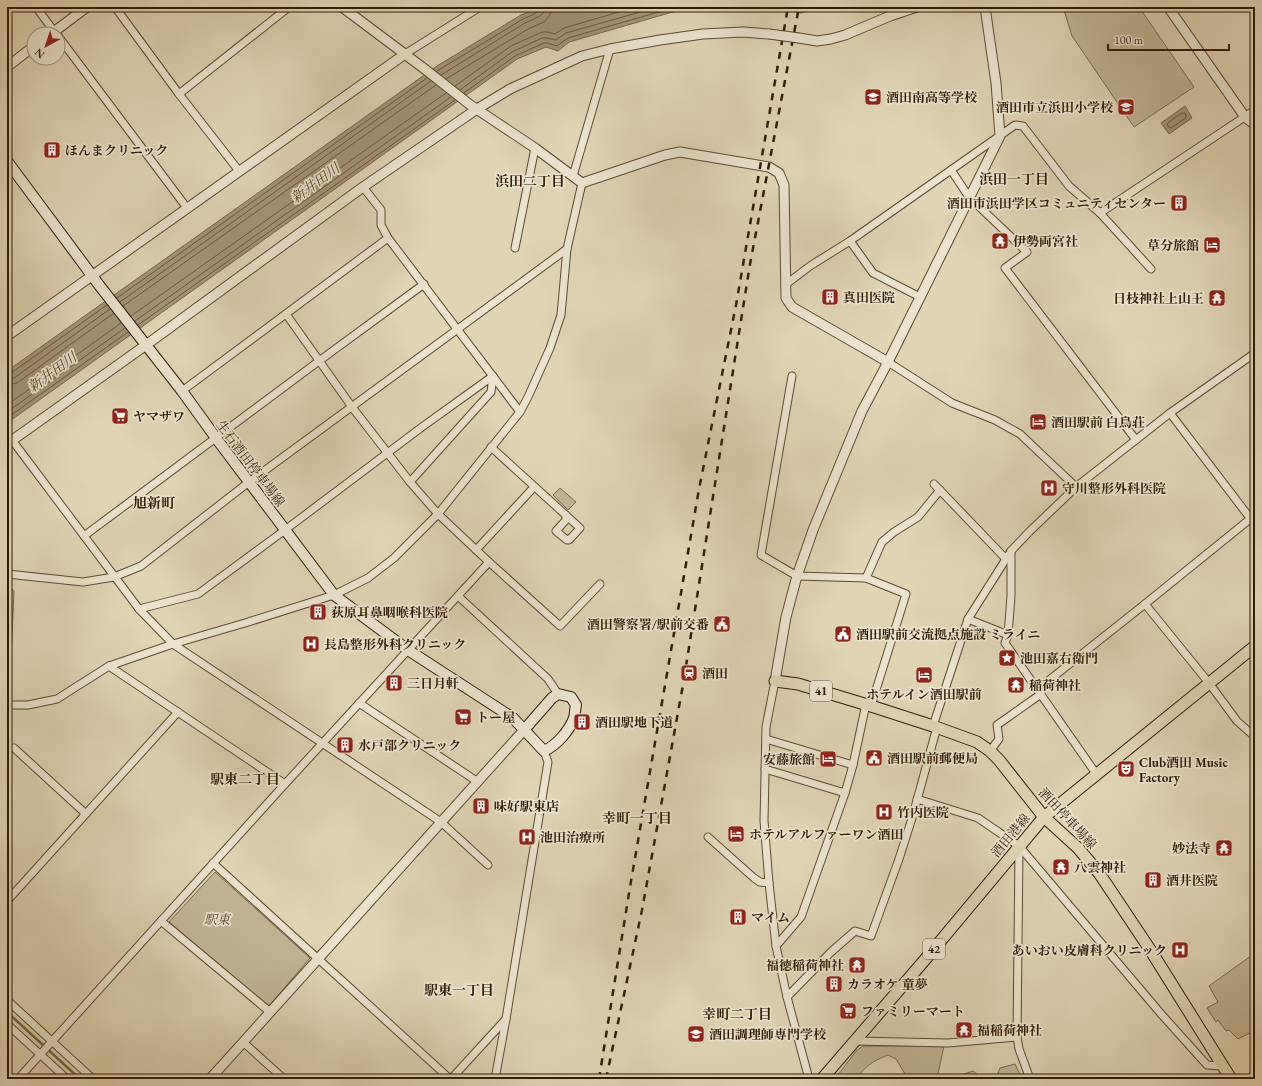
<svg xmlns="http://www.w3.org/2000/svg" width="1262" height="1086" font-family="'EB Garamond','Noto Serif JP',serif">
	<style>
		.green { fill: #c2b595; stroke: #79684c }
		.water { fill: #a49577; stroke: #766448 }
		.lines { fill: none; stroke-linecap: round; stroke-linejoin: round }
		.shore { stroke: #6a583c; stroke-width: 1 }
		.stream { stroke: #766448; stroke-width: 2.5 }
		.minor-casing { stroke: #5c492e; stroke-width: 9 }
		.tertiary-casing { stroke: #5c492e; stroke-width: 11 }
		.secondary-casing { stroke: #301b02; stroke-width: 12 }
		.primary-casing { stroke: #301b02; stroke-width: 13 }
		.minor { stroke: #ebe3ce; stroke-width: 7 }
		.tertiary { stroke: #ebe3ce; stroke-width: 9 }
		.secondary { stroke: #ebe3ce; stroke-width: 10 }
		.primary { stroke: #e0d4b3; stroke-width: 11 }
		.rail { stroke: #301b02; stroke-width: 2.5; stroke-dasharray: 7 7; stroke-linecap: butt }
		.tertiary-bridge-casing { stroke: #5c492e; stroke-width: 11; stroke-linecap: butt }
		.tertiary-bridge { stroke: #ebe3ce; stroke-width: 9 }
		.labels { text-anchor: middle; stroke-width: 3.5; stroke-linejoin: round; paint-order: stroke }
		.shield { fill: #ebe3ce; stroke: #68573f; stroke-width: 1 }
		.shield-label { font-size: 12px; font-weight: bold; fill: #301b02 }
		.poi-label { font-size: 13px; font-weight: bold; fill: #301b02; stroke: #ebe3ce; text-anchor: start }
		.street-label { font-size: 13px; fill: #301b02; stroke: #ebe3ce }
		.park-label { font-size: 13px; font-style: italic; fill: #5c492e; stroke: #ebe3ce }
		.neighbourhood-label { font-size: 14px; font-weight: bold; fill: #301b02; stroke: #ebe3ce }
		.water-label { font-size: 14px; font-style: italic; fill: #59462b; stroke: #ebe3ce }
	</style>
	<rect width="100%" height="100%" fill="#e0d4b3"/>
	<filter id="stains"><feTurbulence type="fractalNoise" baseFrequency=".005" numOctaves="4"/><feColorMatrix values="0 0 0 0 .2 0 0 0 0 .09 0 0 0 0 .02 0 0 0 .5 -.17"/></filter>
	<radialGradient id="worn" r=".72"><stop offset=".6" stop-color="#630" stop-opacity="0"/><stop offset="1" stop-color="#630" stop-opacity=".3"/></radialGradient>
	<g class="green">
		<path d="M1063,7H1139L1194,87L1134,127L1072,36Z"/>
		<path d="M560,488L576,502L568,510L553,495Z"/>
		<path d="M7,585L14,591L11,658H7Z"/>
		<path d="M215,872L310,958L269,1006L169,922Z"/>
		<path d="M1255,953V1039L1250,1033L1238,1039L1229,1030L1226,1031L1218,1020L1216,1022L1207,1008L1218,1002L1209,986Z"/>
		<path d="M863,1046H944L938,1074L943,1079H908L896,1059L888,1055C883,1057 878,1059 873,1062C858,1072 863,1079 841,1079L838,1075L856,1051Z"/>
		<path d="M1015,1064L1022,1079H1001L998,1073L1000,1068Z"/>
		<path d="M973,1071L978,1075L976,1079H949Z"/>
	</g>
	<g class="water">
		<path d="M540,7H734L683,9L569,42L558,51L546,47L517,59L7,423V371L437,66L521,15Z"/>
		<path d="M774,7H821L801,13Z"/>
		<path d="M1185,106L1192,118L1169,134L1161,123Z"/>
	</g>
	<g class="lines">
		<g class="shore">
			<path d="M437,71L523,19C529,16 539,14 540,7"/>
			<path d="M441,75L525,23L540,16L544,12L545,7"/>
			<path d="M446,79L528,29L544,22L550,15L551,7"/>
			<path d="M455,86L511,46L542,32H548L555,34L564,28L636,7"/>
			<path d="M460,90L512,52L542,38H547L556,40L566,33L658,7"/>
			<path d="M464,93L515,56L544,43H547L557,46L568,38L676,7"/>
			<path d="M1182,113H1185L1186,116V118L1171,128L1169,127L1167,125L1168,123Z"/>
			<path d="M117,298L427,78"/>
			<path d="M120,302L431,81"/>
			<path d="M123,306L436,85"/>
			<path d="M131,316L446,93"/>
			<path d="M135,321L451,97"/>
			<path d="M138,325L455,100"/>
			<path d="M7,374L11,373L107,305"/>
			<path d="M7,379L14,378L110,309"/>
			<path d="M7,385L17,383L114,313"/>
			<path d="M7,405L121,323"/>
			<path d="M7,412L125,328"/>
			<path d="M7,418L128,332"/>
		</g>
		<path class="stream" d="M7,1012L80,1079"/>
		<g class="minor-casing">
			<g id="minor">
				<path d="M36,7L56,34"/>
				<path d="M115,7L179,94L239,171"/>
				<path d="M58,36L187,208"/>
				<path d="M405,54L480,7"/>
				<path d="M179,94L289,7"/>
				<path d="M951,170L969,197L1027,252L1005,268L1136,440"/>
				<path d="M573,176L610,49"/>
				<path d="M363,187L381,210V225L388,238L520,412"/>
				<path d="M1100,213L1151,269"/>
				<path d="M850,241L873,273L920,297"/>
				<path d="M515,248L535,148"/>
				<path d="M785,285L810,266L850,241L1015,125L1023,126L1069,186L1100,213L1255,110"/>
				<path d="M888,362L952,403L995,420L1020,434L1076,487"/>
				<path d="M792,376L761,555L797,576L866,578L906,594L871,706"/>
				<path d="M182,391L388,238"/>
				<path d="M1170,413L1250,518"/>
				<path d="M12,440L139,609L173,644L441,822L488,865"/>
				<path d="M491,447L580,528L569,540H567L556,531L566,520V515"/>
				<path d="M934,484L1006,559"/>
				<path d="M84,536L319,361L424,284"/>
				<path d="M476,550L534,487"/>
				<path d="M489,562L560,626L600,584"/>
				<path d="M7,574L83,582L114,577L141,566L249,482L567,249"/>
				<path d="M866,578L882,542L894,532L918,517L940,490"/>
				<path d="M458,596L548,679L558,694"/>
				<path d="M1145,604L1209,683L1237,721L1255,737"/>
				<path d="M139,609L198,594L285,530L422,427L493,376L491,392L410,482"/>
				<path d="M968,619L1008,635L1005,643L1097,775"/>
				<path d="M1008,635L1011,596V551"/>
				<path d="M109,666L285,784"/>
				<path d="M775,681L766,727L764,821L769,883L776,946L787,997L809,1079"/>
				<path d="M1038,689L1145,604L1255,515"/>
				<path d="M359,703L478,782"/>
				<path d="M7,705H28L57,699L109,666L173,644L245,623L334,595L368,578L394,558L438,514L520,412L528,397L550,348L561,315L567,249L582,183"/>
				<path d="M933,726L968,619L1011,551L1029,532L1076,487L1170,413L1255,353"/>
				<path d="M766,739L853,765"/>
				<path d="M14,748L86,814"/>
				<path d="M990,751L999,739L997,725L1041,694"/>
				<path d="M765,769L845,793"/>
				<path d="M917,799L978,818L1019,846L1162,1015L1207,1065L1222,1066"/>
				<path d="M708,837L754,878L760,882L769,883"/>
				<path d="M1019,848L1017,1037L1019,1049L1030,1079"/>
				<path d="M213,863L450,1079"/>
				<path d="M7,901L178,712"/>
				<path d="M161,921L270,1012"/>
				<path d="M776,946L801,917L845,793L853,765L866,704"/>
				<path d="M787,997L831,952L855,931L871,936L899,859L913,815L937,727"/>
				<path d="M7,1000L93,1079"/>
				<path d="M7,1024L67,1079"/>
				<path d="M856,1041L948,1043L1017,1037"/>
				<path d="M243,1042L284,1079"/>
				<path d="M18,1079L285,784L489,562L438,514L410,482L352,407L286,314"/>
				<path d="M451,1079L506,1019"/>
				<path d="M495,1079L506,1019L548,762L544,751"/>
			</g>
		</g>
		<g class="tertiary-casing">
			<g id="tertiary">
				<path d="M342,7L426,70L469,104L535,148L582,183L665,155L680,152L769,167L779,173L784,185L786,298L792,307L888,362"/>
				<path d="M1168,7L1245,117L1255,125"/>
				<path d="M51,34L87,7"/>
				<path d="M799,38L817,41L831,39L845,35L890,16L917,7"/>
				<path d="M7,67L34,46"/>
				<path d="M7,336L405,54"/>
				<path d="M7,444L146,345L363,187L477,109L510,89L582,56L610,49L660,40L703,34L743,32L769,34"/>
				<path d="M775,681L786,617L797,576L813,530L862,411L888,362L1000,136L996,83L985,7"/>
				<path d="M210,1079L524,730"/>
			</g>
		</g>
		<g class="secondary-casing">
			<path id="secondary" d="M7,161L99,285L182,391L216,438L334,595L408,650L513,718L544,751C557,745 569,731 574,718C575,714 575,709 576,705L571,697L558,694L552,698L524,730"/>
		</g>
		<g class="primary-casing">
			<g id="primary">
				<path d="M775,681L798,684L871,706L933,726L977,742L990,751L999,760L1044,817L1078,848L1099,873L1151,951L1231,1079"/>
				<path d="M822,1079L923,962L1044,817L1255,646"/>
			</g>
		</g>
		<use href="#minor" class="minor"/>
		<use href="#tertiary" class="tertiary"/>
		<use href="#secondary" class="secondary"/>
		<use href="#primary" class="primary"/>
		<g class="rail">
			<path d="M599,1079L630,887L699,489L736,305L788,7"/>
			<path d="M606,1079L642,910L683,685L750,264L799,7"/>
		</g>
		<g class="tertiary-bridge-casing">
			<path id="tertiary-bridge" d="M769,34L799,38"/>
		</g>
		<use href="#tertiary-bridge" class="tertiary-bridge"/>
	</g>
	<defs>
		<g id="school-square" transform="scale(0.9)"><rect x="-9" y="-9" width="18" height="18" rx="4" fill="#8f2418" stroke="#ebe3ce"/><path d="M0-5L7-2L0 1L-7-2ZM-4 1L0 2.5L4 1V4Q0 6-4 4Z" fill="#fff"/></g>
		<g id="building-square" transform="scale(0.9)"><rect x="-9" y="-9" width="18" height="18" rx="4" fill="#8f2418" stroke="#ebe3ce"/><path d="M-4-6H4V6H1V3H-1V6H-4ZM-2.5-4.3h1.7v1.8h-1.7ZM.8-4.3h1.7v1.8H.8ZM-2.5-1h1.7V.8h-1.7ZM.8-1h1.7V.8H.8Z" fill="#fff"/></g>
		<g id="temple-square" transform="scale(0.9)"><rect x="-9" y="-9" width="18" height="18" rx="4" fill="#8f2418" stroke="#ebe3ce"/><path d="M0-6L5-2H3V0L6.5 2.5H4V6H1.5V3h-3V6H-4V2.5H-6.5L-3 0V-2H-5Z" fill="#fff"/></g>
		<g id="hotel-square" transform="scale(0.9)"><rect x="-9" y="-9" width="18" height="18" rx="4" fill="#8f2418" stroke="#ebe3ce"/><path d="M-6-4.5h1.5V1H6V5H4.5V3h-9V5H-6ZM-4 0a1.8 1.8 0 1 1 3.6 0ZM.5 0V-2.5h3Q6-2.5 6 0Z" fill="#fff"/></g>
		<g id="supermarket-square" transform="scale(0.9)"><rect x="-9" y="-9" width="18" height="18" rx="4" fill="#8f2418" stroke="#ebe3ce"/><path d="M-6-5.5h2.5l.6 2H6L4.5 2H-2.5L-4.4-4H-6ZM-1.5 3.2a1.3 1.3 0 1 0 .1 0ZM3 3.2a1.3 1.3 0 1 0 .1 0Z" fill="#fff"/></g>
		<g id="hospital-square" transform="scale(0.9)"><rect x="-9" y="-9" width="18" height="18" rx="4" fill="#8f2418" stroke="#ebe3ce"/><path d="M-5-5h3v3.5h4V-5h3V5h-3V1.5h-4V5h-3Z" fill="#fff"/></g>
		<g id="civic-square" transform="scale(0.9)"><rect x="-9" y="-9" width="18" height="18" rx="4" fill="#8f2418" stroke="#ebe3ce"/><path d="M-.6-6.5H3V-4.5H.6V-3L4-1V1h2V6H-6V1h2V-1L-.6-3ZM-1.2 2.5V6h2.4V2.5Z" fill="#fff"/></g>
		<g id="sight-square" transform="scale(0.9)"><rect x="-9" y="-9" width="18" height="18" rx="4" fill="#8f2418" stroke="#ebe3ce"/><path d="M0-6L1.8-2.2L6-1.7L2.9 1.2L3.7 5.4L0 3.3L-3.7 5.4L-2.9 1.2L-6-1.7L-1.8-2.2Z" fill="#fff"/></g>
		<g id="station-square" transform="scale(0.9)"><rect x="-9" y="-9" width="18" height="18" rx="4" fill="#8f2418" stroke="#ebe3ce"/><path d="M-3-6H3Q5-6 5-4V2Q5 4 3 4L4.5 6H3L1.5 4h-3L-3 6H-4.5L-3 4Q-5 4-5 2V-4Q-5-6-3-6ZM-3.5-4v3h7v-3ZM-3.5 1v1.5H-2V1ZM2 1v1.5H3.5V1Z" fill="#fff"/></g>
		<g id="theatre-square" transform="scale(0.9)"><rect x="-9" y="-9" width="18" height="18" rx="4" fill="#8f2418" stroke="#ebe3ce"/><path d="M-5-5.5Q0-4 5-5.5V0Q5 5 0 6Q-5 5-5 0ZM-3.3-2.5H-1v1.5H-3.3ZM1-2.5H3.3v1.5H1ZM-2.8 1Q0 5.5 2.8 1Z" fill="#fff"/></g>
	</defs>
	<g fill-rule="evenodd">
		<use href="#school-square" x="873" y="97"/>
		<use href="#school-square" x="1126" y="107"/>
		<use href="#building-square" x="52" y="150"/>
		<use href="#building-square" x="1179" y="203"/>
		<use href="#temple-square" x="1000" y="241"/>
		<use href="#hotel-square" x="1212" y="245"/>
		<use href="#building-square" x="830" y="297"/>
		<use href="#temple-square" x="1217" y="298"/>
		<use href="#supermarket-square" x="120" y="416"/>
		<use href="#hotel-square" x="1038" y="422"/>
		<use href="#hospital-square" x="1049" y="488"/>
		<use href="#building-square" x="318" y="612"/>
		<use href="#civic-square" x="722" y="624"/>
		<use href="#civic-square" x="843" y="634"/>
		<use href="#hospital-square" x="311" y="644"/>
		<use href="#sight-square" x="1007" y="658"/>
		<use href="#station-square" x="689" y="673"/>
		<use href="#hotel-square" x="924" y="675"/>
		<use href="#building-square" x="394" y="683"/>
		<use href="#temple-square" x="1016" y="685"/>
		<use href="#supermarket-square" x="463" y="717"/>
		<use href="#building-square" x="582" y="722"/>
		<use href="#building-square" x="345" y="745"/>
		<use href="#civic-square" x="874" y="758"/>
		<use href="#hotel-square" x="828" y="759"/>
		<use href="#theatre-square" x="1126" y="769"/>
		<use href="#building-square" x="481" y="806"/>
		<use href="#hospital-square" x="884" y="812"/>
		<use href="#hotel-square" x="736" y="834"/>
		<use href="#hospital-square" x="527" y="837"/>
		<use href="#temple-square" x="1224" y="848"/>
		<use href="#temple-square" x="1061" y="867"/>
		<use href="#building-square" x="1153" y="880"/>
		<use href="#building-square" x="738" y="917"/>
		<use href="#hospital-square" x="1180" y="950"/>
		<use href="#temple-square" x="857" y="965"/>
		<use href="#building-square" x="834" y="984"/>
		<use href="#supermarket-square" x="848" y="1011"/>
		<use href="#temple-square" x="964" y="1030"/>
		<use href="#school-square" x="696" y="1034"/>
	</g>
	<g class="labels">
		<g class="shield">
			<rect x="810" y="681" width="22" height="20" rx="3"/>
			<rect x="923" y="939" width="22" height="20" rx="3"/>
		</g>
		<g class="shield-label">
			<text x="821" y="695">41</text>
			<text x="934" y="953">42</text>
		</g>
		<g class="poi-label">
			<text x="886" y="102">酒田南高等学校</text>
			<text x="1113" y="112" text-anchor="end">酒田市立浜田小学校</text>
			<text x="65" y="155">ほんまクリニック</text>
			<text x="1166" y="208" text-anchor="end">酒田市浜田学区コミュニティセンター</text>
			<text x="1013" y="246">伊勢両宮社</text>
			<text x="1199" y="250" text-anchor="end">草分旅館</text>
			<text x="843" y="302">真田医院</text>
			<text x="1204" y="303" text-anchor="end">日枝神社上山王</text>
			<text x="133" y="421">ヤマザワ</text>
			<text x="1051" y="427">酒田駅前 白鳥荘</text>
			<text x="1062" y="493">守川整形外科医院</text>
			<text x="331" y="617">荻原耳鼻咽喉科医院</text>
			<text x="709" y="629" text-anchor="end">酒田警察署/駅前交番</text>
			<text x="856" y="639">酒田駅前交流拠点施設 ミライニ</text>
			<text x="324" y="649">長島整形外科クリニック</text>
			<text x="1020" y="663">池田嘉右衛門</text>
			<text x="702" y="678">酒田</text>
			<text x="407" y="688">三日月軒</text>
			<text x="1029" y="690">稲荷神社</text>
			<text x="924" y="699" text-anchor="middle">ホテルイン酒田駅前</text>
			<text x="476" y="722">トー屋</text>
			<text x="595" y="727">酒田駅地下道</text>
			<text x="358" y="750">水戸部クリニック</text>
			<text x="887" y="763">酒田駅前郵便局</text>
			<text x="815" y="764" text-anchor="end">安藤旅館</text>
			<text x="1139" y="767">Club酒田 Music<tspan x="1139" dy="15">Factory</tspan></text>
			<text x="494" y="811">味好駅東店</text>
			<text x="897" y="817">竹内医院</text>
			<text x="749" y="839">ホテルアルファーワン酒田</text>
			<text x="540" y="842">池田治療所</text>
			<text x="1211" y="853" text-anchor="end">妙法寺</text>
			<text x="1074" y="872">八雲神社</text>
			<text x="1166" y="885">酒井医院</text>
			<text x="751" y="922">マイム</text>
			<text x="1167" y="955" text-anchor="end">あいおい皮膚科クリニック</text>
			<text x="844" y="970" text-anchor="end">福徳稲荷神社</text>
			<text x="847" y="989">カラオケ 童夢</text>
			<text x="861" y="1016">ファミリーマート</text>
			<text x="977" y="1035">福稲荷神社</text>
			<text x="709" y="1039">酒田調理師専門学校</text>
		</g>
		<g class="street-label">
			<text transform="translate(251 463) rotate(53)" y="5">生石酒田停車場線</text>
			<text transform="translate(1068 818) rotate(47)" y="5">酒田停車場線</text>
			<text transform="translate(1010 835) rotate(-50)" y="5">酒田港線</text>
		</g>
		<g class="park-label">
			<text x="217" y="924">駅東</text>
		</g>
		<g class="neighbourhood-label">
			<text x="1014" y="184">浜田一丁目</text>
			<text x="530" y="186">浜田二丁目</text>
			<text x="154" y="508">旭新町</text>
			<text x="245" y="784">駅東二丁目</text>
			<text x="637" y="823">幸町一丁目</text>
			<text x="459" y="995">駅東一丁目</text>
			<text x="737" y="1019">幸町二丁目</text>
		</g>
		<g class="water-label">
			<text transform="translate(315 183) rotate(-36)" y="5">新井田川</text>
			<text transform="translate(52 372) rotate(-36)" y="5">新井田川</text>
		</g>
	</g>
	<rect width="1262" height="1086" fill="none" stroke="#e0d4b3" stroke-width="24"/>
	<rect x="8" y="8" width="1246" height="1070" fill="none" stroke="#301b02" stroke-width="2"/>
	<rect x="12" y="12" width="1238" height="1062" fill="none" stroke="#301b02"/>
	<g transform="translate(46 46) rotate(220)"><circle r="19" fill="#ebe3ce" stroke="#a0937c"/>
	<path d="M0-3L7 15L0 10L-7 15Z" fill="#8f2418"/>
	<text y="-6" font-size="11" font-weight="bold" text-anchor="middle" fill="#301b02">N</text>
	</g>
	<path d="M1108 44v6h121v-6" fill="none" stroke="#301b02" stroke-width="2"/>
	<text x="1114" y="44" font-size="12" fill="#301b02" stroke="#ebe3ce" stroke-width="3" paint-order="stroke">100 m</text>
	<rect width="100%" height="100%" filter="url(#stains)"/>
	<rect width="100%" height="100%" fill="url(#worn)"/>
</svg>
